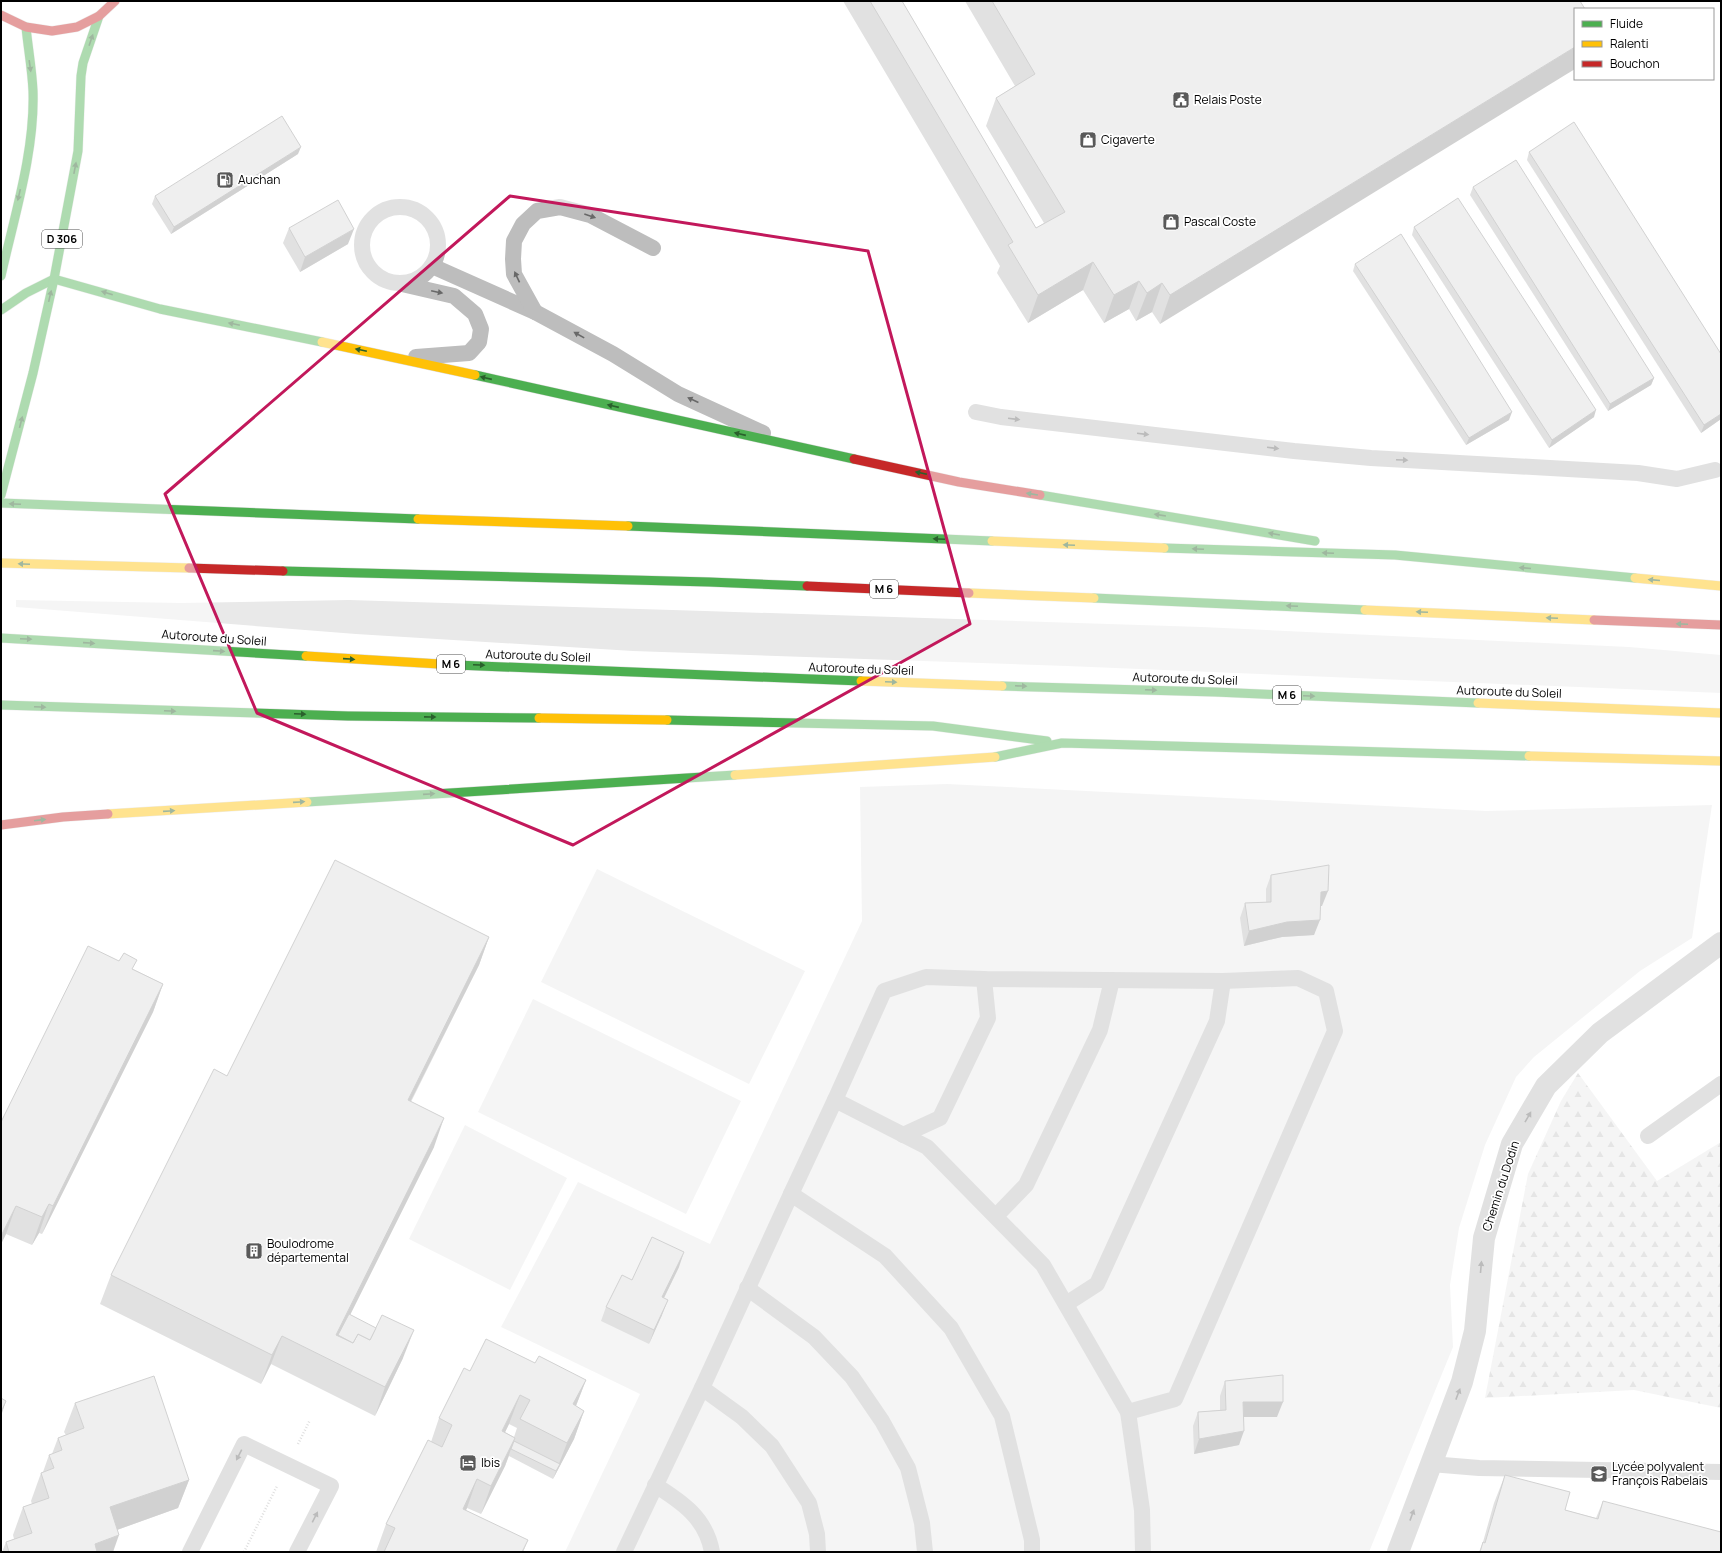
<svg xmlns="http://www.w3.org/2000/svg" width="1722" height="1553" font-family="Manrope,sans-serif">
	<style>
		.green { fill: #e9e9e9 }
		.forest { fill: url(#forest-firs) }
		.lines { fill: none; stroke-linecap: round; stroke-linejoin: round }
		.fast-casing { stroke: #dbdbdb; stroke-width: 10 }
		.slow-casing { stroke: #dbdbdb; stroke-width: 10 }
		.jam-casing { stroke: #dbdbdb; stroke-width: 10 }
		.path { stroke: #b8b8b8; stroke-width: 2.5; stroke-dasharray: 1 2; stroke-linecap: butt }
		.lane { stroke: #bdbdbd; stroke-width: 16 }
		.street { stroke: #bdbdbd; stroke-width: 22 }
		.fast { stroke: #4caf50; stroke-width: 9 }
		.slow { stroke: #ffc107; stroke-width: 9 }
		.jam { stroke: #c62828; stroke-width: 9 }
		.wall { fill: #bdbdbd; fill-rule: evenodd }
		.shaded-wall { fill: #9a9a9a }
		.building { fill: #dcdcdc; stroke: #9a9a9a }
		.oneway { fill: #2a602c }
		.oneway2 { fill: #686868 }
		.marked { fill: none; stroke: #c2185b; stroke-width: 3; stroke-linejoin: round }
		.labels { text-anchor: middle; stroke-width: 3.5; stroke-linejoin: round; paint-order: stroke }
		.shield { fill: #fff; stroke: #4c4c4c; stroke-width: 1 }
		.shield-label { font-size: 11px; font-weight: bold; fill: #000 }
		.poi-label { font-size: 12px; fill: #000; stroke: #fff; text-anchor: start }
		.street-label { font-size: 12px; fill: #000; stroke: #fff }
	</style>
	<defs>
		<pattern id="forest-firs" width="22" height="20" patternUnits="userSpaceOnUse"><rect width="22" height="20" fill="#e9e9e9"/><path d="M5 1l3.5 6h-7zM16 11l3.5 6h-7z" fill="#c6c6c6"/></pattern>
	</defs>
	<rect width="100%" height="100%" fill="#fff"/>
	<g class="green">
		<path d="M16,600L181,603L349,600L705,611L1202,627L1629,647L1721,655V693L1067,666L633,651L356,634L16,607Z"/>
		<path d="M947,784L1486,811L1712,805L1692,938L1640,971L1534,1057L1516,1077L1485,1145L1459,1228L1450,1285L1453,1347L1369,1552H565L640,1394L501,1327L578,1182L710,1244L862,921L860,787Z"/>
		<path d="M597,869L805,971L749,1084L541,982Z"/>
		<path d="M533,999L741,1101L686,1214L478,1112Z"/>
		<path d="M465,1125L567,1178L510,1290L409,1239Z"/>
	</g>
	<path class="forest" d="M1578,1073L1657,1181L1721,1142V1408L1634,1390L1485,1398L1528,1174L1561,1101Z"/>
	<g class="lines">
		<g class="fast-casing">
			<g id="fast">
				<path d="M1,276C14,217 35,152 33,91C32,69 28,48 26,27"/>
				<path d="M1,310L26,293L54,279L160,309L322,342"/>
				<path d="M475,375L854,459"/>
				<path d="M1,495L33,373L54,279L78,151L81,76L83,63L99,16"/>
				<path d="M1040,495L1315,541"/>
				<path d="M1,503L418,519"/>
				<path d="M628,526L992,541"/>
				<path d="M1164,548L1395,555L1635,578"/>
				<path d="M283,571L709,582L807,586"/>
				<path d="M1094,598L1365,610"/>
				<path d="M1,638L306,656"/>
				<path d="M456,665L861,681"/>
				<path d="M1002,686L1215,692L1478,703"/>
				<path d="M1,705L348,716L539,718"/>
				<path d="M667,720L933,726L1047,741"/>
				<path d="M995,757L1062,743L1529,756"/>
				<path d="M307,802L735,775"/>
			</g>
		</g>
		<g class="slow-casing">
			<g id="slow">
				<path d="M322,342L475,375"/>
				<path d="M418,519L628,526"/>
				<path d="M992,541L1164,548"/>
				<path d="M1,563L189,568"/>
				<path d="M1635,578L1721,586"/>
				<path d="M969,593L1094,598"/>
				<path d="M1365,610L1594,620"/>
				<path d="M306,656L456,665"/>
				<path d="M861,681L1002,686"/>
				<path d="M1478,703L1721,713"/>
				<path d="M539,718L667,720"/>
				<path d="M1529,756L1721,761"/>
				<path d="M735,775L995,757"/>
				<path d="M108,814L307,802"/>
			</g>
		</g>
		<g class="jam-casing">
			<g id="jam">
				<path d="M1,15L26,27L52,31L77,27L99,16L115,1"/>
				<path d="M854,459L959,482L1040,495"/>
				<path d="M189,568L283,571"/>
				<path d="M807,586L969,593"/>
				<path d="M1594,620L1721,625"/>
				<path d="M1,825L63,817L108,814"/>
			</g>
		</g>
		<g class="path">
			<path d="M298,1444L310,1420"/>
			<path d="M244,1552L277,1486"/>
		</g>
		<g class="lane">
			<circle cx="400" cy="245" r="38"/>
			<path d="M432,266L535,312L613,354L678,394L763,433"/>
			<path d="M402,284L454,296L475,314L481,329L479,342L469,353L416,357"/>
			<path d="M535,312L514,274L513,259L514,241L523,224L537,211L560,207L590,215L653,248"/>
			<path d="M976,412L1001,417L1294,451L1371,458L1638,473L1677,479L1715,470"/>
			<path d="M835,1100L884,991L926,977L984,979L1223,981L1298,978L1326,991L1335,1031L1175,1399L1128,1412"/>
			<path d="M903,1135L940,1118L988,1018L984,979"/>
			<path d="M1648,1136L1721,1084"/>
			<path d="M791,1194L835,1100L927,1147L1043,1265L1128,1412L1142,1510L1143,1552"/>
			<path d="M996,1216L1026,1185L1100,1030L1112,980"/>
			<path d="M747,1288L814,1337L852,1377L882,1421L908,1468L922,1523L925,1552"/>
			<path d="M1066,1304L1097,1284L1217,1021L1223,981"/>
			<path d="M702,1388L742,1417L772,1446L809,1503L817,1534L818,1552"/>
			<path d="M1431,1464L1479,1468L1721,1472"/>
			<path d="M655,1485C682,1502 706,1518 712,1552"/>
			<path d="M190,1552L244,1444L331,1486L297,1552"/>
			<path d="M624,1552L702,1388L791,1194L885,1256L951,1328L1002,1416L1032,1540V1552"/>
		</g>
		<path class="street" d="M1398,1552L1462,1382L1475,1331L1484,1238L1512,1144L1546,1086L1600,1033L1721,943"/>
		<use href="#fast" class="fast"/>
		<use href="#slow" class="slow"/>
		<use href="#jam" class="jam"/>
	</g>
	<g class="wall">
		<path d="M843,1H902L1036,228L1044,223L986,126L996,98L1015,86L965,1H1580L1160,324L1152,312L1136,321L1129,309L1104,323L1083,290L1028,323L997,273L1000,266Z"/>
		<path d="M1529,152L1721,354V419L1701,433L1527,160Z"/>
		<path d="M298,154L171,234L152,204L155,196Z"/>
		<path d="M1473,187L1654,378L1651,385L1608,411L1470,195Z"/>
		<path d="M1414,227L1594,417L1549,448L1412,235Z"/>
		<path d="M289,228L348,244L300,272L283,243Z"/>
		<path d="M1355,264L1509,420L1466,445L1353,271Z"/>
		<path d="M1271,875L1322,906H1320L1314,935L1282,937L1244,946L1240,918L1245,903L1266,902V889Z"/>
		<path d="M489,937L479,965L411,1102L434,1147L350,1315L403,1358L375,1416L271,1364L261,1384L100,1304L111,1275L227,1076Z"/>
		<path d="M133,969L163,984L153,1012L42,1234L39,1233L32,1245L6,1234L1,1244V1122Z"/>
		<path d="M679,1267L664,1298L662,1315L649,1344L601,1321L606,1307L632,1280Z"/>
		<path d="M535,1363L586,1380L576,1406L584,1411L574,1439L553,1479L509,1456L505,1466L481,1514L467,1508L466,1510L523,1552H376L386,1524L431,1442L439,1418L470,1371ZM509,1424L517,1428L514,1437L505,1432Z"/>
		<path d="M1225,1381L1277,1417H1244L1239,1445L1194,1454L1193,1426L1198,1412L1220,1410V1396Z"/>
		<path d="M75,1403L189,1480L178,1508L117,1530L113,1552H2L6,1542L14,1539L13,1535L23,1507L32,1504L31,1501L41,1473L43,1472L49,1455L52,1454L58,1438L66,1435L64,1432Z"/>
		<path d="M1505,1475L1565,1510L1596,1518L1603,1501L1721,1552H1479L1483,1542L1494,1503Z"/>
	</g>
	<g class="shaded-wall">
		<path d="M1575,47V69L1160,324L1170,295Z"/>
		<path d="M301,147L298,154L171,234L174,227Z"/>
		<path d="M354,229L348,244L300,272L305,257Z"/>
		<path d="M1093,262L1083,290L1028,323L1038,295Z"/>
		<path d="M1139,281L1129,309L1104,323L1114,295Z"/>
		<path d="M1162,283L1152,312L1136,321L1147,293Z"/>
		<path d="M1654,378L1651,385L1608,411L1610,404Z"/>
		<path d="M1596,410L1594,417L1549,448L1552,440Z"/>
		<path d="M1512,412L1509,420L1466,445L1469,438Z"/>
		<path d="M1721,414V419L1701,433L1704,425Z"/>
		<path d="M1328,891L1322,906H1316L1321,892Z"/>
		<path d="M1320,920L1314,935L1282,937L1244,946L1249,931L1287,922Z"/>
		<path d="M489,937L479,965L397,1128L408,1100Z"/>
		<path d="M163,984L153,1012L42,1234L53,1206Z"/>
		<path d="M444,1118L434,1147L333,1349L336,1335Z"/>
		<path d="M49,1204L39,1233L32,1245L42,1217Z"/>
		<path d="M16,1206L6,1234L1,1244V1236Z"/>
		<path d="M684,1252L679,1267L657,1312L662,1297Z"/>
		<path d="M668,1300L662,1315L649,1344L654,1330Z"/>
		<path d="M414,1330L403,1358L375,1416L385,1387Z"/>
		<path d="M282,1336L271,1364L261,1384L272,1355Z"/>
		<path d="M586,1380L575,1408L573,1404Z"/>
		<path d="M520,1395L509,1424L492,1459L502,1431Z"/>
		<path d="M6,1401L1,1416V1412Z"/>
		<path d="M1243,1402H1283L1277,1417H1238Z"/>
		<path d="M584,1411L574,1439L553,1479L567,1443Z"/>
		<path d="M1244,1431L1239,1445L1194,1454L1199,1439Z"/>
		<path d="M515,1438L505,1466L481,1514L491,1486Z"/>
		<path d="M477,1479L467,1508L452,1537L463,1509Z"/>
		<path d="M189,1480L178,1508L100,1536L110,1507Z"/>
		<path d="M119,1535L113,1552H92L95,1544Z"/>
		<path d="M528,1540L523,1552H522Z"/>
	</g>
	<g class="building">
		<path d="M870,1H902L1036,228L1065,212L996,98L1035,74L992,1H1580L1585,9H1575V47L1170,295L1162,283L1147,293L1139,281L1114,295L1093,262L1038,295L1008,245L1013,242Z"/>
		<path d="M282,116L301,147L174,227L155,196Z"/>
		<path d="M1574,122L1721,354V414L1704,425L1529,152Z"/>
		<path d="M1516,160L1654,378L1610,404L1473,187Z"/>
		<path d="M1458,198L1596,410L1552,440L1414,227Z"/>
		<path d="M338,200L354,229L305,257L289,228Z"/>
		<path d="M1401,234L1512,412L1469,438L1355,264Z"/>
		<path d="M335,860L489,937L408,1100L444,1118L336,1335L353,1343L358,1334L370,1340L382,1315L414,1330L385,1387L282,1336L272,1355L111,1275L214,1069L227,1076Z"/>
		<path d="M1329,865L1328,891L1321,892L1320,920L1287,922L1249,931L1245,903L1271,902V875Z"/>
		<path d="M88,946L119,961L124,953L137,960L132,969L163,984L53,1206L49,1204L42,1217L16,1206L1,1236V1122Z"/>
		<path d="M652,1237L684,1252L662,1297L668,1300L654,1330L606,1307L622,1275L632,1280Z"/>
		<path d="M349,1314L376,1328L370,1340L358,1334L353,1343L338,1335Z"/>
		<path d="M486,1339L535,1363L539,1356L586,1380L573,1404L584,1411L567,1443L520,1419L530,1400L520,1395L502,1431L515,1438L491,1486L477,1479L463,1509L528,1540L522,1552H384L395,1528L386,1524L428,1440L442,1447L452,1425L439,1418L464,1368L470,1371Z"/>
		<path d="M1283,1375V1402H1243L1244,1431L1199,1439L1198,1412L1226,1410L1225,1381Z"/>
		<path d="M154,1376L189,1480L110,1507L119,1535L95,1544L97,1552H9L6,1542L32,1533L23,1507L49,1498L41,1473L54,1468L49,1455L62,1450L58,1438L84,1428L75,1403Z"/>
		<path d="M1,1398L6,1401L1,1412Z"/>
		<path d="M514,1441L560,1464L556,1471L511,1449Z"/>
		<path d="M1505,1475L1570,1492L1565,1510L1598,1519L1603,1501L1721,1532V1552H1480L1483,1542L1485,1543Z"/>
	</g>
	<defs><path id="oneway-solid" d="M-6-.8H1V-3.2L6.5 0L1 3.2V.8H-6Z"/></defs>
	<g class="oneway">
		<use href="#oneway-solid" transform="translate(91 40) rotate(-71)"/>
		<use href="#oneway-solid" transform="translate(30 66) rotate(82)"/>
		<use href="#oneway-solid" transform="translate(75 168) rotate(-79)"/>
		<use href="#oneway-solid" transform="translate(19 195) rotate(103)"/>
		<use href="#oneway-solid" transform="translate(107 293) rotate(-163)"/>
		<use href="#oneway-solid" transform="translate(50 296) rotate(-77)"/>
		<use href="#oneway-solid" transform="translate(234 324) rotate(-168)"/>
		<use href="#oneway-solid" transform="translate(361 350) rotate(-168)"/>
		<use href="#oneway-solid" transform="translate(486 378) rotate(-167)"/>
		<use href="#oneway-solid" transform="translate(613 406) rotate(-167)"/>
		<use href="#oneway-solid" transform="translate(21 422) rotate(-76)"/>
		<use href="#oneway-solid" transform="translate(740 434) rotate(-167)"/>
		<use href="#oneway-solid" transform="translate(921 473) rotate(-168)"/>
		<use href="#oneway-solid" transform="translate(1032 494) rotate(-171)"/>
		<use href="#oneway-solid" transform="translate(15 504) rotate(-177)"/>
		<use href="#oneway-solid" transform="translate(1160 515) rotate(-171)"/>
		<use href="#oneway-solid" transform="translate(1274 534) rotate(-170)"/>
		<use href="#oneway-solid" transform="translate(939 539) rotate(-177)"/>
		<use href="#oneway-solid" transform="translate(1069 545) rotate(-178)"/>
		<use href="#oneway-solid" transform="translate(1198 549) rotate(-178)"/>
		<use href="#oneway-solid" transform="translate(1328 553) rotate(-178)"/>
		<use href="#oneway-solid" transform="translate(24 564) rotate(-178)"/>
		<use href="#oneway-solid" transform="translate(1525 568) rotate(-175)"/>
		<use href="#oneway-solid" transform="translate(1654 580) rotate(-175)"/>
		<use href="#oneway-solid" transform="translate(1292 606) rotate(-177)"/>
		<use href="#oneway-solid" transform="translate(1422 612) rotate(-177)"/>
		<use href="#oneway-solid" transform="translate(1552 618) rotate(-177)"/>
		<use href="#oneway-solid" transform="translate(1682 624) rotate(-178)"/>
		<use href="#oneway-solid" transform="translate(26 639) rotate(2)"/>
		<use href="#oneway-solid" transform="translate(89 643) rotate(4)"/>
		<use href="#oneway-solid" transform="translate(219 651) rotate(4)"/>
		<use href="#oneway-solid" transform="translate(349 659) rotate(4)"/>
		<use href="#oneway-solid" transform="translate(479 665) rotate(2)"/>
		<use href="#oneway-solid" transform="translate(891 682) rotate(2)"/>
		<use href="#oneway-solid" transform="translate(1021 686) rotate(2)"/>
		<use href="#oneway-solid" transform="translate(1151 690) rotate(2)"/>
		<use href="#oneway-solid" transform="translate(1309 696) rotate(2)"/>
		<use href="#oneway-solid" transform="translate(40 707) rotate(2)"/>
		<use href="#oneway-solid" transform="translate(170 711) rotate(2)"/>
		<use href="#oneway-solid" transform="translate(300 714) rotate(2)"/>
		<use href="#oneway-solid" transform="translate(430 717) rotate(1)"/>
		<use href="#oneway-solid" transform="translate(429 794) rotate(-4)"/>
		<use href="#oneway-solid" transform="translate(299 802) rotate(-4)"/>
		<use href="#oneway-solid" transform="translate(169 811) rotate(-4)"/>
		<use href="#oneway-solid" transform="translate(40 820) rotate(-7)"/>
	</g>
	<g class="oneway2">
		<use href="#oneway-solid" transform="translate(590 216) rotate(19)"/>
		<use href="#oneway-solid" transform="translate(517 277) rotate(-115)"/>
		<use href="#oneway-solid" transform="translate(437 292) rotate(12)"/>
		<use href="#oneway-solid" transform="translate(579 335) rotate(-151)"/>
		<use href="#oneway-solid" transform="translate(693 400) rotate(-155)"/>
		<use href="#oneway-solid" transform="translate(1014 419) rotate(7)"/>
		<use href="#oneway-solid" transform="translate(1143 434) rotate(7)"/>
		<use href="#oneway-solid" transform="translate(1273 448) rotate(7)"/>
		<use href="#oneway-solid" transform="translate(1402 460) rotate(3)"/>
		<use href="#oneway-solid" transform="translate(1528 1117) rotate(-60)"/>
		<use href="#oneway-solid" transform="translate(1481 1267) rotate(-85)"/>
		<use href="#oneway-solid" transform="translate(1458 1394) rotate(-69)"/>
		<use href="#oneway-solid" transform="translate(239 1455) rotate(117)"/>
		<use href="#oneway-solid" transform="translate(1412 1515) rotate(-70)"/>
		<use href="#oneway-solid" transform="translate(315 1517) rotate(-63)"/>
	</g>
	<path d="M0 0H1722V1553H0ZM510,196L868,251L970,624L573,845L257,713L165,494Z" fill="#fff" fill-opacity=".55" fill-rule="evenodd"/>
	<path class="marked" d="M510,196L868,251L970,624L573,845L257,713L165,494Z"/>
	<defs>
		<g id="civic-square" transform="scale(0.9)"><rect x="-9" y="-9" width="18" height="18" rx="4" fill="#595959" stroke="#fff"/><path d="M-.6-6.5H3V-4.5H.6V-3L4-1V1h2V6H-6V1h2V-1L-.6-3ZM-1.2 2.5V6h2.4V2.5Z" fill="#fff"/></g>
		<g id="shop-square" transform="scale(0.9)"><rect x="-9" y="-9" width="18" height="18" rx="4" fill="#595959" stroke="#fff"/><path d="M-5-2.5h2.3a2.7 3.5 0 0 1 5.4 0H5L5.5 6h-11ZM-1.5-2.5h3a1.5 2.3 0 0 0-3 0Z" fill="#fff"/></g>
		<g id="fuel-square" transform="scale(0.9)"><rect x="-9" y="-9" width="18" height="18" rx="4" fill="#595959" stroke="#fff"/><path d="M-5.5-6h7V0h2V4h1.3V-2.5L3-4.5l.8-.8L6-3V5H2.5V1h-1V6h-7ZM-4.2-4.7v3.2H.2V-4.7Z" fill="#fff"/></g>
		<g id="building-square" transform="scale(0.9)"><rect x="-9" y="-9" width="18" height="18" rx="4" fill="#595959" stroke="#fff"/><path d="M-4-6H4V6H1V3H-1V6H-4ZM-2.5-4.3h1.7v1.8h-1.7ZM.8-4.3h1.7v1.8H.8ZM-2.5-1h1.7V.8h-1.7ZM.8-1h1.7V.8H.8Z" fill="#fff"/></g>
		<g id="hotel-square" transform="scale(0.9)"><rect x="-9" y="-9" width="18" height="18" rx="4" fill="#595959" stroke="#fff"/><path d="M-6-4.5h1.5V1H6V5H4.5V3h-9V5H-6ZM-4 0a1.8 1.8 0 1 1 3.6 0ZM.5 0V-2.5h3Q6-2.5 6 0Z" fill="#fff"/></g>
		<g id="school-square" transform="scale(0.9)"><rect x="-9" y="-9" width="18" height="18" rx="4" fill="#595959" stroke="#fff"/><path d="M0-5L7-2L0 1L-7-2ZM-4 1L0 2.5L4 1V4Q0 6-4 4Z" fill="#fff"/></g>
	</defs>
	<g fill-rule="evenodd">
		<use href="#civic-square" x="1181" y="100"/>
		<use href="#shop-square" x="1088" y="140"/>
		<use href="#fuel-square" x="225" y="180"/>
		<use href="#shop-square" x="1171" y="222"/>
		<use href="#building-square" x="254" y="1251"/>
		<use href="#hotel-square" x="468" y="1463"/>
		<use href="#school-square" x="1599" y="1474"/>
	</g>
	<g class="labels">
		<g class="shield">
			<rect x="42" y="230" width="40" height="18" rx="3"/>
			<rect x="870" y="580" width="28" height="18" rx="3"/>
			<rect x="437" y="655" width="28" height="18" rx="3"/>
			<rect x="1273" y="686" width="28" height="18" rx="3"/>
		</g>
		<g class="shield-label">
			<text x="62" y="243">D 306</text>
			<text x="884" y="593">M 6</text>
			<text x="451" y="668">M 6</text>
			<text x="1287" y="699">M 6</text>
		</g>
		<g class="poi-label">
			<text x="1194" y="104">Relais Poste</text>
			<text x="1101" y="144">Cigaverte</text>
			<text x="238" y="184">Auchan</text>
			<text x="1184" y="226">Pascal Coste</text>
			<text x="267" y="1248">Boulodrome<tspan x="267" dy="14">départemental</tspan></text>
			<text x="481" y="1467">Ibis</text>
			<text x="1612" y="1471">Lycée polyvalent<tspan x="1612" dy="14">François Rabelais</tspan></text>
		</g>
		<g class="street-label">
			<text transform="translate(214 638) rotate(4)" y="4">Autoroute du Soleil</text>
			<text transform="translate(538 656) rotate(2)" y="4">Autoroute du Soleil</text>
			<text transform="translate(861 669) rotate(2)" y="4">Autoroute du Soleil</text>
			<text transform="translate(1185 679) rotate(2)" y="4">Autoroute du Soleil</text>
			<text transform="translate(1509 692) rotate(2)" y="4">Autoroute du Soleil</text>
			<text transform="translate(1501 1186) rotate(-72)" y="4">Chemin du Dodin</text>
		</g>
	</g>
	<rect width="1722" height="1553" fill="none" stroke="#000000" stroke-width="4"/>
	<rect x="1574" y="8" width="140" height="72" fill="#ffffff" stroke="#999999"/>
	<rect x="1582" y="21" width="20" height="6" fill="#4caf50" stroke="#999999"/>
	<text x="1610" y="28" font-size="12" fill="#000000">Fluide</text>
	<rect x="1582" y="41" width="20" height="6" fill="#ffc107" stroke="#999999"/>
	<text x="1610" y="48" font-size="12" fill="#000000">Ralenti</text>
	<rect x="1582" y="61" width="20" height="6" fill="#c62828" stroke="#999999"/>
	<text x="1610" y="68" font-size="12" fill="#000000">Bouchon</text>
</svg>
